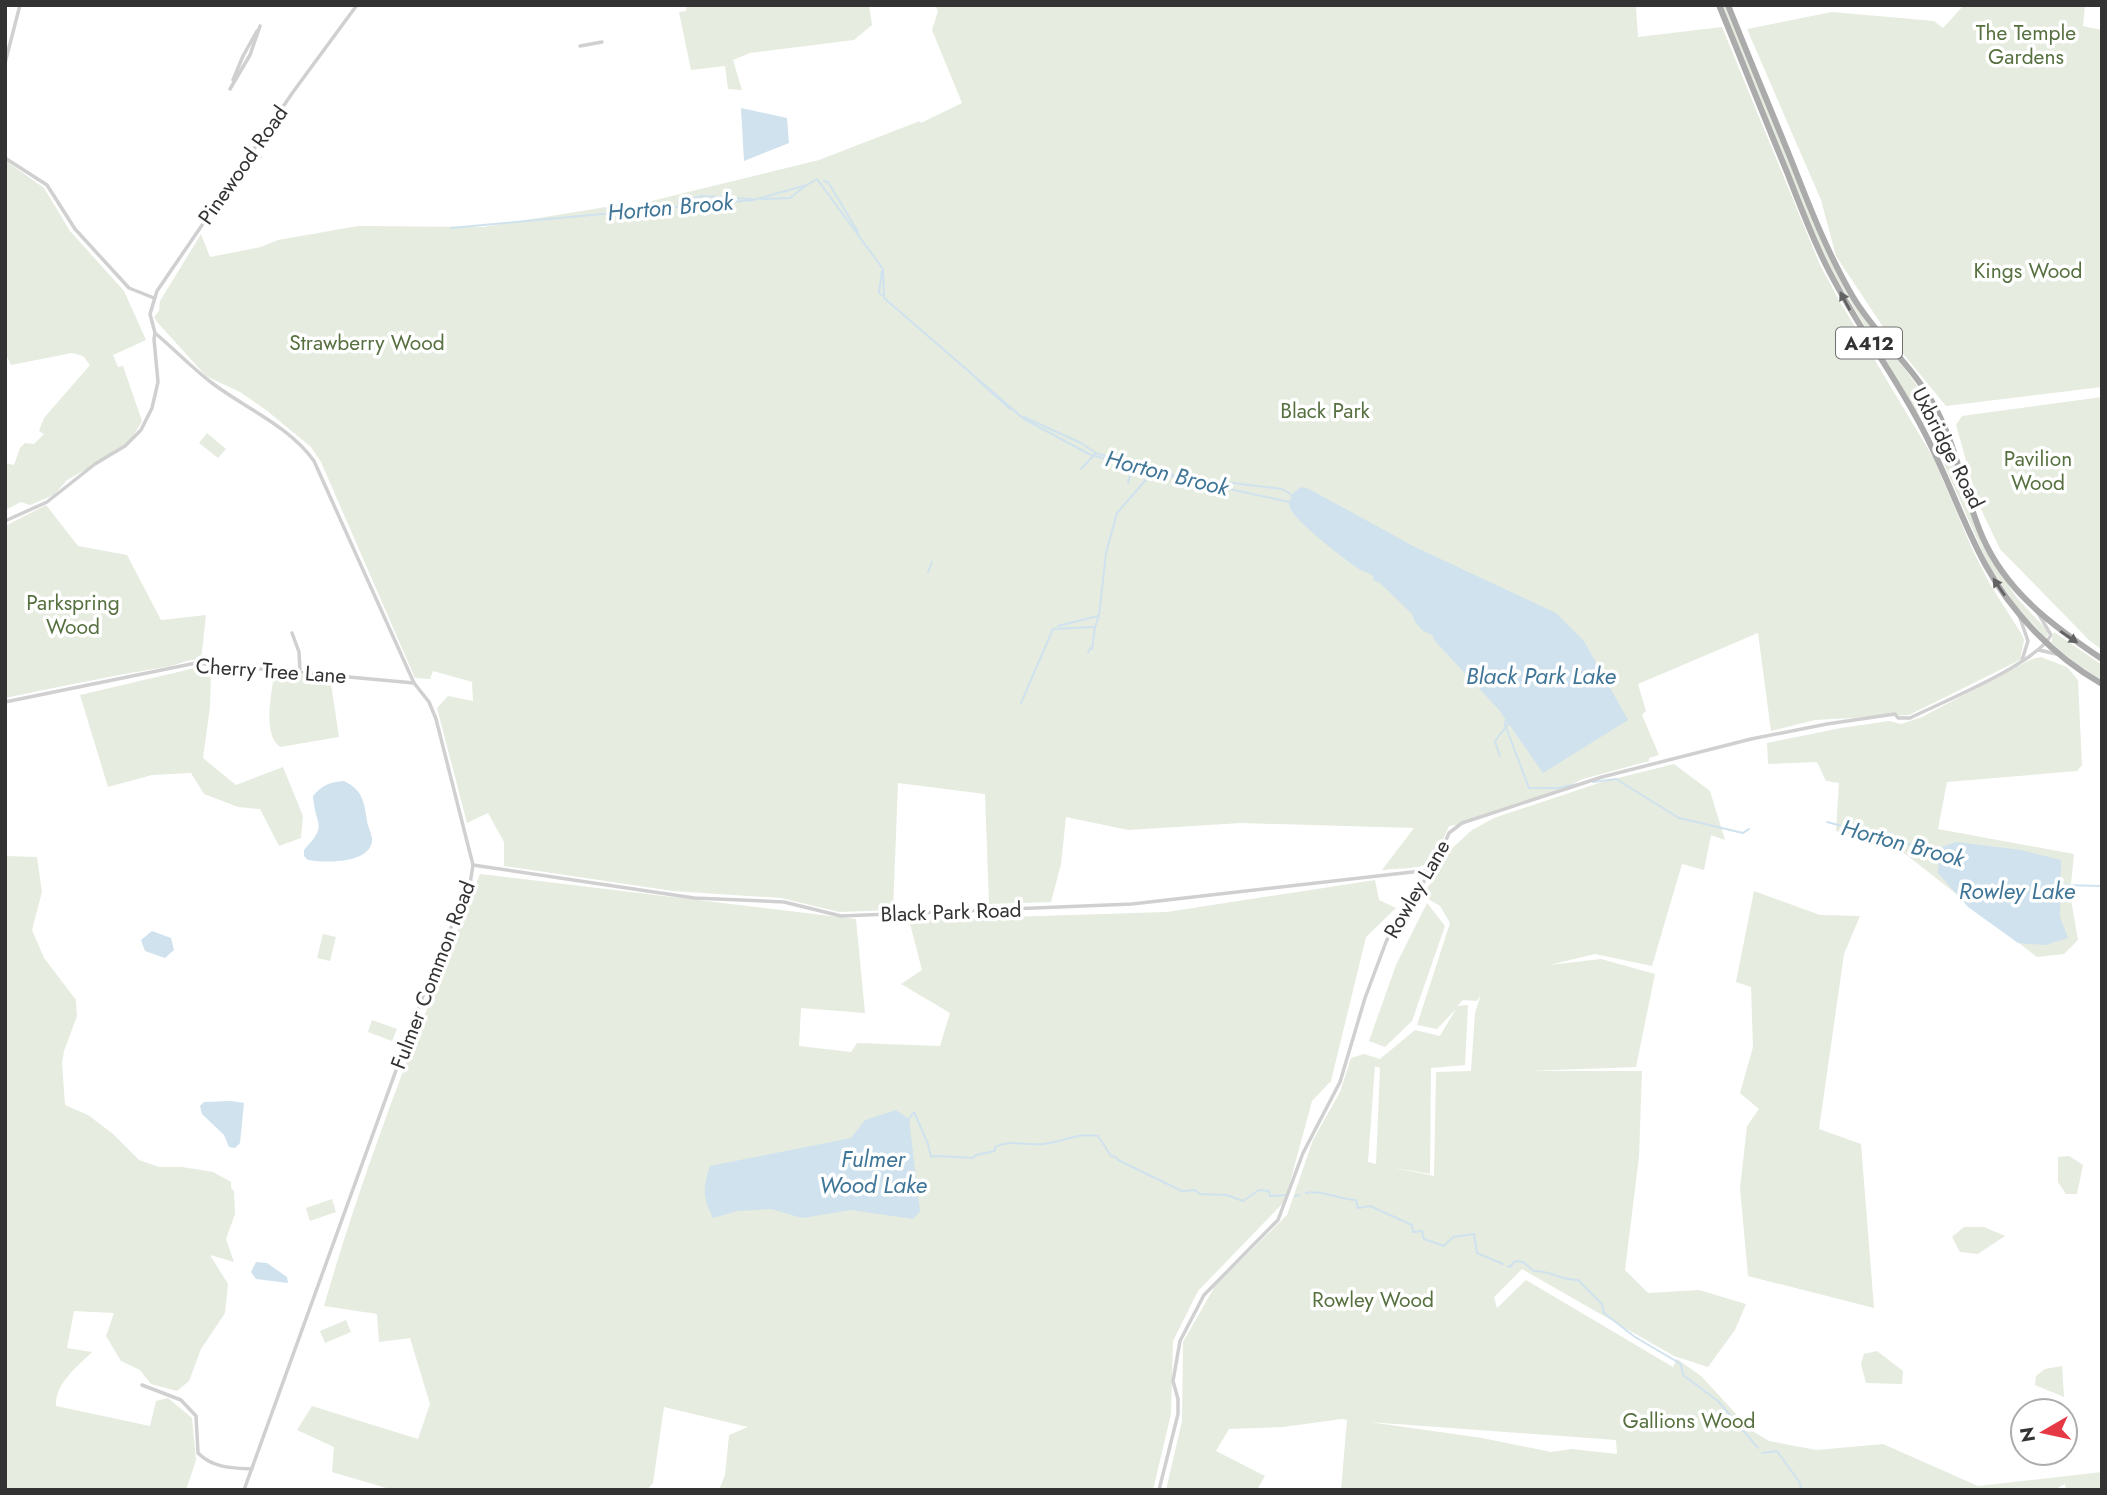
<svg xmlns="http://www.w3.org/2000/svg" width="2107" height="1495" font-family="Jost,sans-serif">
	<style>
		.green { fill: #e6ecdf; fill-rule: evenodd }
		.water { fill: #cfe2ee }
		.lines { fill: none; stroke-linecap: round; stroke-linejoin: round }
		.stream { stroke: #cfe2ee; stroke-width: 2 }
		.minor { stroke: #d0d0d0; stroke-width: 3.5 }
		.primary { stroke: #ababab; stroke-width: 6 }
		.oneway { fill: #636363 }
		.labels { text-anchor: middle; stroke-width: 7; stroke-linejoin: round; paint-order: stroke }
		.shield { fill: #fff; stroke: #707070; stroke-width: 2 }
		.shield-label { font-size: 19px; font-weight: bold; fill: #333 }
		.park-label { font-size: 21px; fill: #56703f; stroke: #fff }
		.street-label { font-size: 21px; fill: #333; stroke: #fff }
		.water-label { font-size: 23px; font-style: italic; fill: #3f7597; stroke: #fff }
	</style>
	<rect width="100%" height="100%" fill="#fff"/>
	<g class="green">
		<path d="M687,5H869L872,25L854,40L750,53L733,60L742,90L728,89L725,66L691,70L679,12L686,11Z"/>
		<path d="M935,5H1653L1636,7L1638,37L1722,27L1820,265L1840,302L1934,459L1973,551L1991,586L2021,633L2024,640L2020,660L1909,715L1815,720L1771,731L1758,633L1638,684L1646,711L1642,715L1659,755L1649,758V761L1583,779L1543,797L1457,825L1449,826C1429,872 1431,866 1382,870L1414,828L1241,823L1128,830L1066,817L1061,864L1051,902L989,904L985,794L898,783L893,910L839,912L781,898L673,891L504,866V842L488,813L467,823L437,708L448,696L473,701L472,682L433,671L430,679L415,678L321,462L311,447L266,410L240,392L206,376L157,322L154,317L159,311L160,301L201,234L210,257L261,247L278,240L358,226L483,227L618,205H635L819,160L920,121L921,123L962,103L932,30L938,11Z"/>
		<path d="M1722,5H1726L1843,285L1868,324L1905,369L1931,405L1950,446L1982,545L2017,598L2047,630L2048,635L2046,638L2017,607L1988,564L1933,439L1834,275L1805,213Z"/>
		<path d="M1964,5H2085L2083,26L2102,30V387L1946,406L1891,339L1836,256L1821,200L1747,29L1832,12L1934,21L1943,28Z"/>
		<path d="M5,160L44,188L70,231L124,291L146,340L113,355L118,367L123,366L142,421L131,440L90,467L67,480L54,495L30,505L21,502L5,510V463L14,465L20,448L25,443L34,444L44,434L39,431L44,418L90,365L83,356L72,353L11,365L5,352Z"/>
		<path d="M2102,397V650L2089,640L2000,549L1978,503L1956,425L1962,416Z"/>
		<path d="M207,433L226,449L218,458L199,443Z"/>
		<path d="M46,505L78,546L127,555L161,620L206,615L201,660C187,658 179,665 165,667C111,676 58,687 5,698V526Z"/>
		<path d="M2054,632L2102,665V681L2077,664L2051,643Z"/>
		<path d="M2041,657L2067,667L2078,680L2082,765L2077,771L1947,782L1938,829L2074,854L2070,894L2078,940L2064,954L2037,957L1895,846L1836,831L1839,783L1826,781L1817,762L1768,764L1767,743L1841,728L1889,721L1901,724L1922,717L2032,659Z"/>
		<path d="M195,668L211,673L210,707L203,758L236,785L283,767L303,816L301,838L279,846L260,809L238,807L204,794L191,773L152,775L108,787L80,695Z"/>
		<path d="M274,673L330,677L339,737L280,747C262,733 272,694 274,673Z"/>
		<path d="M1674,764L1710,791L1725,840L1711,835L1704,870L1682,864L1652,966L1595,954L1549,965L1601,959L1655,974L1636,1067L1529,1071H1642L1639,1157L1625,1270L1648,1293L1699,1290L1746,1304L1735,1330L1708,1367L1674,1356L1522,1269L1494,1297L1497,1308L1526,1280L1673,1367L1677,1359L1701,1376L1751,1430L1769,1441L1816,1450L1883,1444L1978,1486L2102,1472V1490H2066L2065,1484L2054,1490H1341L1347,1420L1342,1419L1283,1427L1229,1429L1216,1451L1265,1476L1257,1490H1166L1182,1421L1183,1342L1215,1286L1287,1215L1313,1140L1340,1092L1351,1058L1364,1054L1380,1059L1415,1030L1440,1036L1456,1009L1437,1029L1417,1025L1450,923L1440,906L1422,895L1439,872L1447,853L1472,830L1494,818L1602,782ZM1481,994L1475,1013L1471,1071L1436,1072L1434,1176L1390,1167L1430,1174L1431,1068L1465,1065L1468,1005L1457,1006L1463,1000L1477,1001ZM1375,1066L1380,1068L1376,1164L1368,1162ZM1369,1422L1616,1440L1617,1454L1572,1449L1551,1452L1482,1438Z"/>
		<path d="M5,856L37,857L42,892L32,930L44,958L76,1000L77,1016L64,1051L62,1063L65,1105L88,1115L113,1134L139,1160L159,1167H182L213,1172L231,1182V1188L234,1191L235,1214L226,1239L234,1262L210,1255L228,1284L225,1313L201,1349L189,1381L177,1391L151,1384L140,1370L121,1361L106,1336L114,1313L74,1311L67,1348L92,1352C77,1367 55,1383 56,1406L150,1426L156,1401L168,1398L192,1418L196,1460L186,1490H5Z"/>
		<path d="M480,874L856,919L865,1013L801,1008L799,1046L851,1052L857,1043L940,1046L950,1013L901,984L922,970L909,920L1167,912L1375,880L1379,900L1396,908L1366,937L1331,1081L1312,1101L1285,1201L1198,1291L1173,1341L1171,1414L1153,1490H719L725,1475L729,1435L748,1427L664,1407L653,1483L647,1490H393L332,1472L334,1447L297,1430L312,1406L418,1439L430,1404L410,1338L379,1342L377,1314L324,1306C366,1159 424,1016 480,874Z"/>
		<path d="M1754,891L1820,915L1860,916L1844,954L1819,1129L1861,1144L1874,1308L1748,1276L1740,1188L1747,1126L1759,1109L1740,1093L1753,1047L1751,987L1736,982Z"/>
		<path d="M1427,903L1445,926L1412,1021L1385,1047L1369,1041L1396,965Z"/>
		<path d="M323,934L336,937L330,961L317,958Z"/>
		<path d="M372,1020L397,1029L392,1041L368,1032Z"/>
		<path d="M2069,1156L2083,1165L2077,1194H2066L2058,1182V1157Z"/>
		<path d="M332,1199L336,1212L310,1221L306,1208Z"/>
		<path d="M1964,1227H1984L2005,1236L1978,1254L1960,1252L1952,1237Z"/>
		<path d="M346,1320L351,1332L325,1343L320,1331Z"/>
		<path d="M1877,1351L1903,1371L1902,1384L1866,1383L1861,1364L1864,1354Z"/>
		<path d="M2062,1366L2064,1397L2035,1385L2036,1376L2045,1369Z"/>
	</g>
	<g class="water">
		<path d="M741,108L787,118L789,143L744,161Z"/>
		<path d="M1301,487L1309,489L1415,547L1556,613L1584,641L1628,720L1543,773L1499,710L1435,641L1432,635L1423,631L1415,622L1412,614L1380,583L1373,580V576C1368,572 1364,572 1359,569C1345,560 1298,523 1291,510C1286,501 1293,492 1301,487Z"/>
		<path d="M344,781C363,790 364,802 367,821C368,828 373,835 372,842C368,864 324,863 308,860L304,856V850C329,823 315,827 313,796C322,785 330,782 344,781Z"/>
		<path d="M1956,842L2021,850L2061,860L2060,917L2068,938L2045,945L2018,943L1968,907L1938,873L1939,848Z"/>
		<path d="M152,931L171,938L174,950L165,958L145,951L141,940Z"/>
		<path d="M231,1101L244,1103L240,1143L235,1148L229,1147L224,1135L202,1114L200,1106L204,1102Z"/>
		<path d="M896,1110L909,1119L920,1211L913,1219L851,1210L802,1218L771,1209L737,1211L713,1218C702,1195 703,1189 710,1166L851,1138L865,1120Z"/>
		<path d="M256,1262L267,1263L287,1277L288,1283L256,1279L251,1272Z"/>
	</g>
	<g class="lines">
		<g class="stream">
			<path d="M824,181L828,182L858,232"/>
			<path d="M761,199L790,198L804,187"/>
			<path d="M678,203L701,196L752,199"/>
			<path d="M451,228L753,200L807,185L817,179L883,269L884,298L1024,419L1089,454L1138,469L1289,502"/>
			<path d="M882,271L879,293L882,295"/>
			<path d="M978,380L1010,409"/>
			<path d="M1024,417L1081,443L1096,453L1142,467L1182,477L1282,489L1292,495"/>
			<path d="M1081,469L1095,454"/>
			<path d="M1128,483L1132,468"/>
			<path d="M928,572L932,562"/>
			<path d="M1058,626L1098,616"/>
			<path d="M1088,653L1090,648L1092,649L1095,627L1099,616L1106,553L1117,513L1151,474"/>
			<path d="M1021,703L1053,629L1094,627"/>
			<path d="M1506,720L1505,725L1529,788H1558L1577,784"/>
			<path d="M1500,756L1495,741L1509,723"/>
			<path d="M1593,782L1616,779L1679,818L1743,833L1749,829"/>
			<path d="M1827,822L1941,853"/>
			<path d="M2061,885L2102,886"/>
			<path d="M909,1119L914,1112L928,1144L931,1157L937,1156L973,1158L976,1155L995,1151V1147C1009,1139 1028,1146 1044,1144C1066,1141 1074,1133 1098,1136L1111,1156L1116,1157L1118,1160L1182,1191L1195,1190L1200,1194L1227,1195L1243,1201L1259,1190L1269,1191L1270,1196L1286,1195"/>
			<path d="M1306,1193C1321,1189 1340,1200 1356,1200L1358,1208L1370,1206L1412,1225L1413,1232L1422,1231L1424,1239L1444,1246L1453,1237L1474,1234L1477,1253L1503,1264"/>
			<path d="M1295,1196L1299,1195"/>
			<path d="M1508,1266L1510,1267L1515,1261L1523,1262L1534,1271C1552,1271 1560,1280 1578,1280L1602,1304L1604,1313L1635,1337L1681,1364L1683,1375L1718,1401L1758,1448"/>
			<path d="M1762,1453L1777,1451L1800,1483L1801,1490"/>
		</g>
		<g class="minor">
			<path d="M580,46L602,42"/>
			<path d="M5,63L20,5"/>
			<path d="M233,80L243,56L257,31"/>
			<path d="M230,89L250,55L260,26"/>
			<path d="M252,153L260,157"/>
			<path d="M5,158L47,185L75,229L129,288L154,298"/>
			<path d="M155,333C174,349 192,368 212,383C245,408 289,426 314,461L414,683L429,702L436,719L473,865L470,884L432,971L244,1490"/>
			<path d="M5,521L47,502L95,464L125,446L141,430L152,408L158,382L154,339L155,333L150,314L157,291L293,92L357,5"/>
			<path d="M2020,618L2028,641L2022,660"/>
			<path d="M292,633L299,652L300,671"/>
			<path d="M2039,650L2056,654"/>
			<path d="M5,702L196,663L414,683"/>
			<path d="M473,865L694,898L784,902L841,916L1132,904L1430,870"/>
			<path d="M142,1385L181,1400L196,1416L198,1453C213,1468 231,1468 252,1469"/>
			<path d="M1159,1490L1178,1414V1399L1173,1381L1180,1341L1204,1295L1278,1220L1303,1153L1340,1082L1365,998L1386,942L1398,917L1435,866L1449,833L1462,823L1602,777L1751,739L1827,724L1895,714L1898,718H1910C1942,702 2036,664 2051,635L2038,613"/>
		</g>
		<g class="primary">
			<path d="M1719,5C1742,61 1764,117 1787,172C1799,203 1811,235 1826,265C1852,318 1887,364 1915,415C1943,463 1959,516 1985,564C2012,613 2053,656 2102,684"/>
			<path d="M1728,5C1749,58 1771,110 1792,162C1810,208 1828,254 1853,297C1876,336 1914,367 1935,407C1957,448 1964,494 1982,536C2006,592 2053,626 2102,659"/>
		</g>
	</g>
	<defs><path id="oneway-solid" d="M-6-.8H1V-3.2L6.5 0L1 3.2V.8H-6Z" transform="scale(1.75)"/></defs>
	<g class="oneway">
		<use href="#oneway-solid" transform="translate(1845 301) rotate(-118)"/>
		<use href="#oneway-solid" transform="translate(1999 587) rotate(-124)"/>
		<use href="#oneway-solid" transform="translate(2069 637) rotate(34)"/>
	</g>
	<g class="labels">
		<rect class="shield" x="1836" y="327.5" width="66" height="31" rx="5"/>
		<g class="shield-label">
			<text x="1869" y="350">A412</text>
		</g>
		<g class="park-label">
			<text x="2026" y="40">The Temple<tspan x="2026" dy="24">Gardens</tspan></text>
			<text x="2028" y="278">Kings Wood</text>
			<text x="367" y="350">Strawberry Wood</text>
			<text x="1325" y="418">Black Park</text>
			<text x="2038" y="466">Pavilion<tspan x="2038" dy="24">Wood</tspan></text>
			<text x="73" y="610">Parkspring<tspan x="73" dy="24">Wood</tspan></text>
			<text x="1373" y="1307">Rowley Wood</text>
			<text x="1689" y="1428">Gallions Wood</text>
		</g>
		<g class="street-label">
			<text transform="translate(243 165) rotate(-55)" y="7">Pinewood Road</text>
			<text transform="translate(1948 448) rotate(63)" y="7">Uxbridge Road</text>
			<text transform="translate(271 671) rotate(4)" y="7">Cherry Tree Lane</text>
			<text transform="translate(1417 889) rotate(-60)" y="7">Rowley Lane</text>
			<text transform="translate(951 912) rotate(-2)" y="7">Black Park Road</text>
			<text transform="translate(433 975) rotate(-69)" y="7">Fulmer Common Road</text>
		</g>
		<g class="water-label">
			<text transform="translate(670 207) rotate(-5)" y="8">Horton Brook</text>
			<text transform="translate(1167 473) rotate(14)" y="8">Horton Brook</text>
			<text x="1541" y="684">Black Park Lake</text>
			<text transform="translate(1903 843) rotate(15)" y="8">Horton Brook</text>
			<text x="2017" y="899">Rowley Lake</text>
			<text x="873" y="1167">Fulmer<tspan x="873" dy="26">Wood Lake</tspan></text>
		</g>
	</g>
	<rect width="2107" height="1495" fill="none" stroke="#333333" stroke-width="14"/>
	<g transform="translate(2044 1432) rotate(261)"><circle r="33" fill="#ffffff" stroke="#adadad" stroke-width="2"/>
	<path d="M0-5L12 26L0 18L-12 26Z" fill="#e63946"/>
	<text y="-10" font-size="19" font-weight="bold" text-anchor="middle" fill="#333333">N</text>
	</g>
</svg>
